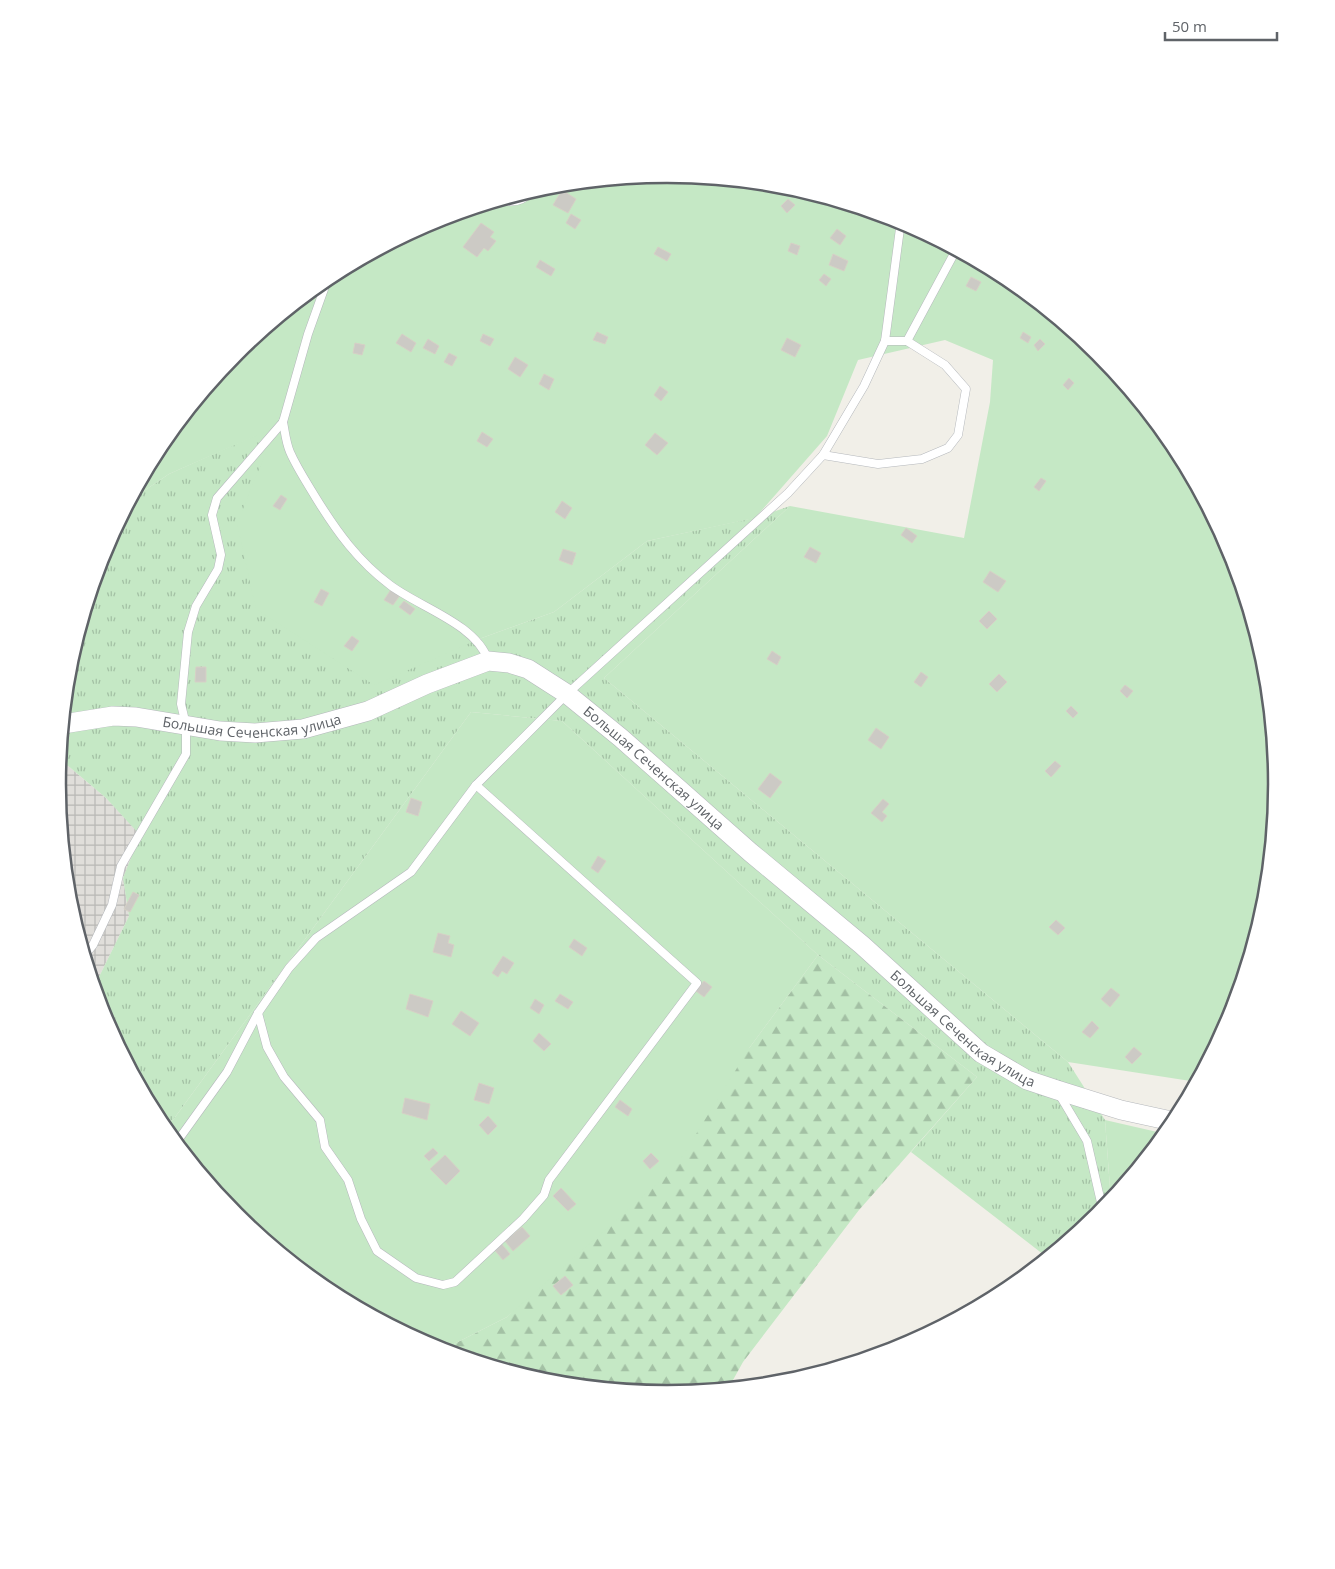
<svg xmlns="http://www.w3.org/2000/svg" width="1335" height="1569" font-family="'Open Sans',sans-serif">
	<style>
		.industrial { fill: url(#industrial-grid) }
		.grass { fill: url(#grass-tufts) }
		.forest { fill: url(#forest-firs) }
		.garden { fill: #c5e8c5 }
		.building { fill: #cccac5; stroke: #d6d1c6 }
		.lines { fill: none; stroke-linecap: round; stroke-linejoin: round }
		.service-casing { stroke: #b5b8bc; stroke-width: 9 }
		.tertiary-casing { stroke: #b5b8bc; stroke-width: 20 }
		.service { stroke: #fff; stroke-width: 8 }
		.tertiary { stroke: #fff; stroke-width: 19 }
		.labels { text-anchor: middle; stroke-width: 4; stroke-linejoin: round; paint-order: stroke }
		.street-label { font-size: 14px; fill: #5f6368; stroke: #fff }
		.rim { fill: none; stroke: #5f6368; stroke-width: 2.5 }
	</style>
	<defs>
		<pattern id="industrial-grid" width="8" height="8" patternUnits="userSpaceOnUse" patternTransform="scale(1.25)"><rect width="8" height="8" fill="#e0deda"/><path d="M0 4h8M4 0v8" fill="none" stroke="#b9b8b5"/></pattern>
		<pattern id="grass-tufts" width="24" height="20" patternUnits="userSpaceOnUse" patternTransform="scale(1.25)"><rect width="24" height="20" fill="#c5e8c5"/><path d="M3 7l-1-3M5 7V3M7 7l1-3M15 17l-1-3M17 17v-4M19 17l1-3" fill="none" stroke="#a3c0a4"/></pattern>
		<pattern id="forest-firs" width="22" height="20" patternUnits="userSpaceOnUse" patternTransform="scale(1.25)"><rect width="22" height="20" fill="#c5e8c5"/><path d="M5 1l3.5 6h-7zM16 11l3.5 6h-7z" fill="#a3c0a4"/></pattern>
	</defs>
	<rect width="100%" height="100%" fill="#f1efe8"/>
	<path class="industrial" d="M60,759L106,798L141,835L123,878L129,916L94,987L69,903L58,784Z"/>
	<path class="grass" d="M276,426L479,639L554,612L647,541L758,517L790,506L604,678L1068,1062L1105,1120L1111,1202L1099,1216L1048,1258L911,1152L977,1077L818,955L562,721L471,712L173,1120L160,1123L104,1018L94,987L129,916L123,878L140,835L106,798L60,759L69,665L104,551L132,499L169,474Z"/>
	<path class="forest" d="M818,955L977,1077L859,1210L743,1362L728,1389L667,1394L548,1383L442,1350L507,1317L750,1047Z"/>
	<g class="garden">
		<path d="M668,175L787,186L901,221L1007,277L1099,353L1175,446L1231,551L1266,666L1277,784L1266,904L1231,1018L1197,1082L1068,1062L604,678L790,506L964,538L990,402L993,360L945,340L858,360L827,436L755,518L647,541L554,612L479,639L374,685L256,609L237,524L276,427L169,474L132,499L160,445L236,353L329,277L434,221L549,186Z"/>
		<path d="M471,712L562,721L818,955L750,1047L675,1168L507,1317L442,1350L328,1292L236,1216L160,1123L173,1120Z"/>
		<path d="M1105,1120L1166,1134L1111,1202Z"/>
	</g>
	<g class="building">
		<path d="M562,190L576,199L568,213L553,205Z"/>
		<path d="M788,199L795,205L787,213L781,206Z"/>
		<path d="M571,214L581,220L575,229L566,223Z"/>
		<path d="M481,223L494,232L490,237L496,241L488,251L484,248L477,257L463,247Z"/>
		<path d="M837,229L846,236L840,245L830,238Z"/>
		<path d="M791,243L800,246L797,255L788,251Z"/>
		<path d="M658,247L671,254L667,261L654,254Z"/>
		<path d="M833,254L848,261L844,271L829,265Z"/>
		<path d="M540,260L555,269L551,276L536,267Z"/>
		<path d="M824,274L831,279L826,286L819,280Z"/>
		<path d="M971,277L981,282L976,291L966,286Z"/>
		<path d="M597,332L608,337L605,344L593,340Z"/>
		<path d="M1023,332L1031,337L1028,343L1020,338Z"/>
		<path d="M402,334L416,343L411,352L396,343Z"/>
		<path d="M483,334L494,339L490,346L480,341Z"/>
		<path d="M787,338L801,345L795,357L781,350Z"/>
		<path d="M428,339L439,346L435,354L423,348Z"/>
		<path d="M1040,339L1045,344L1038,351L1034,345Z"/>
		<path d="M355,343L365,345L362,355L353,353Z"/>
		<path d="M449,353L457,357L452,366L444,362Z"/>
		<path d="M515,357L528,365L520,377L508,369Z"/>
		<path d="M544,374L554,379L549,390L539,384Z"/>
		<path d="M1069,378L1074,383L1068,390L1063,385Z"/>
		<path d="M660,386L668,392L661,401L654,395Z"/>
		<path d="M482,432L493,439L487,447L477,441Z"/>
		<path d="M655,433L668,443L657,455L645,445Z"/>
		<path d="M1041,478L1046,481L1039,491L1034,487Z"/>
		<path d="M281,495L287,499L280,510L273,506Z"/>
		<path d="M562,501L572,508L565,519L555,512Z"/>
		<path d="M906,528L917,536L912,543L901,535Z"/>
		<path d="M810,547L821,553L816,563L804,557Z"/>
		<path d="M563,549L576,553L572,565L559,560Z"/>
		<path d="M990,571L1006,581L998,592L983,582Z"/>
		<path d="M392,588L401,594L393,605L384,600Z"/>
		<path d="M321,589L329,593L322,606L314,602Z"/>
		<path d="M404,601L415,609L410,615L399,607Z"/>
		<path d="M989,611L997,619L987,629L979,621Z"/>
		<path d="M352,636L359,641L352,651L344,646Z"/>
		<path d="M772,651L781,657L777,665L767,659Z"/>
		<path d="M196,667H206V682H195Z"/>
		<path d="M921,672L928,677L921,687L914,682Z"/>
		<path d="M999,674L1007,682L997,692L989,684Z"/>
		<path d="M1125,685L1133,691L1127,698L1120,691Z"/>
		<path d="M1071,706L1078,713L1073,718L1066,711Z"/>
		<path d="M876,728L889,737L881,749L868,740Z"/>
		<path d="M1055,761L1061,766L1051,777L1045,771Z"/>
		<path d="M770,773L782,782L770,798L758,789Z"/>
		<path d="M411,798L422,802L418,816L406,812Z"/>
		<path d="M883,799L889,804L882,812L887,816L882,822L871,813Z"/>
		<path d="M598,856L606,861L598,873L591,868Z"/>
		<path d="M133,892L139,895L130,912L124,909Z"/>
		<path d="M1056,920L1065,928L1058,935L1049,927Z"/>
		<path d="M438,933L450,936L448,943L454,945L451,957L433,952Z"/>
		<path d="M574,939L587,948L582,956L569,947Z"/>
		<path d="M503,956L514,963L507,974L502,971L498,977L492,973Z"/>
		<path d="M704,981L712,987L704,997L696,991Z"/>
		<path d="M1111,988L1120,995L1110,1007L1101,999Z"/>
		<path d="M410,994L433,1001L428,1017L406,1009Z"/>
		<path d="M560,994L573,1002L568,1009L555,1001Z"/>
		<path d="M535,999L544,1005L539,1014L530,1008Z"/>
		<path d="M461,1011L479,1023L470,1036L452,1024Z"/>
		<path d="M1092,1021L1099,1028L1090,1038L1082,1032Z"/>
		<path d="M539,1033L551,1044L544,1051L533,1041Z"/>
		<path d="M1134,1047L1142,1054L1132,1064L1125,1057Z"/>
		<path d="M479,1083L494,1088L489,1104L474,1100Z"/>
		<path d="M405,1098L430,1104L427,1120L402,1113Z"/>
		<path d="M620,1100L632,1109L628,1116L615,1107Z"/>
		<path d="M488,1116L497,1126L488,1135L479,1125Z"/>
		<path d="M433,1148L438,1153L429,1161L424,1156Z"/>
		<path d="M651,1153L659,1161L650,1169L643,1161Z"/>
		<path d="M445,1155L460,1171L446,1185L430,1169Z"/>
		<path d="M561,1188L576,1204L568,1211L553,1196Z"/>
		<path d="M244,1212L253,1220L248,1226L239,1218Z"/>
		<path d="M522,1227L530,1236L513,1251L505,1241Z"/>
		<path d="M500,1242L510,1254L503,1260L493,1248Z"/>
		<path d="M565,1276L573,1285L561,1295L553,1286Z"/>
	</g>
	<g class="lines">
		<g class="service-casing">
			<g id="service">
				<path d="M502,200C514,204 524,200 532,191"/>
				<path d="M907,341L956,250"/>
				<path d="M283,422C285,432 286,443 290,452C297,468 307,483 316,498C337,532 358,561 390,585C419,607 476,624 488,660"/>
				<path d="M823,455L878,464L922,459L948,448L958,435L966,389L945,365L907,341H885"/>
				<path d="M85,955L93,945L112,905L121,866L186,754V725L181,704L188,632L196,606L218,569L221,555L212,515L217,498L283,422L308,334L328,278"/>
				<path d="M258,1013L267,1047L284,1077L320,1120L325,1147L348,1180L361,1219L377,1251L416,1278L443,1285L455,1282L523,1219L544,1195L549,1180L697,983L476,785"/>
				<path d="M1059,1094L1087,1141L1103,1211"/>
				<path d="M176,1143L227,1072L258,1013L289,968L316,938L411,872L476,785L567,694L788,493L823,455L864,386L885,341L901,221"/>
			</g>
		</g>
		<g class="tertiary-casing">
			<g id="tertiary">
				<path id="s1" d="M63,724L113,716L136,717L220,731L255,733L303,729L368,711L427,684L488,661L509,663L528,669L567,694L621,738L750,852L862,945L981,1053L1027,1080L1057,1090L1121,1110L1176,1122"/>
			</g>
		</g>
		<use href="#service" class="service"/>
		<use href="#tertiary" class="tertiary"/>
	</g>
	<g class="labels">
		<g class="street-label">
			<text dy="5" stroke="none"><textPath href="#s1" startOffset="191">Большая Сеченская улица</textPath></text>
			<text dy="5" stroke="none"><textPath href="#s1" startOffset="641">Большая Сеченская улица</textPath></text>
			<text dy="5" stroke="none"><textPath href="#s1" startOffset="1046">Большая Сеченская улица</textPath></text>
		</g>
	</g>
	<path d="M0 0H1335V1569H0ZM66 784a601 601 0 1 1 1202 0a601 601 0 1 1-1202 0Z" fill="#fff" fill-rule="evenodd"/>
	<path class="rim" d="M66 784a601 601 0 1 1 1202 0a601 601 0 1 1-1202 0Z"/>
	<path d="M1165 32v8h112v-8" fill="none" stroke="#5f6368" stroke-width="2.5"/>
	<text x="1172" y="32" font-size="15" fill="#5f6368" stroke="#ffffff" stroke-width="4" paint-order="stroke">50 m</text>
</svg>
